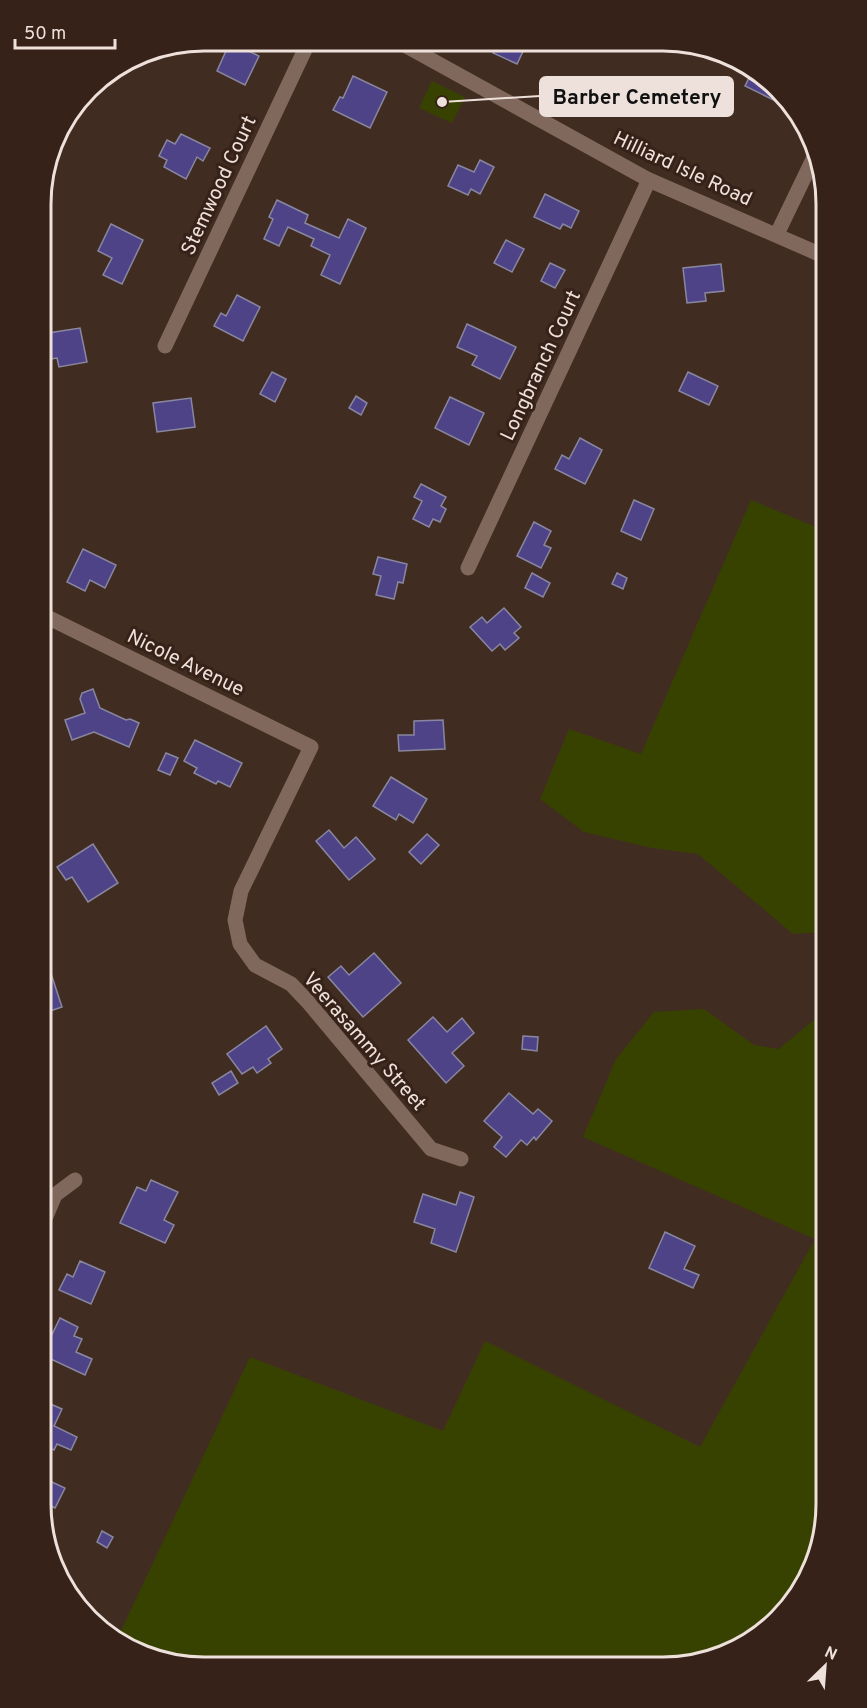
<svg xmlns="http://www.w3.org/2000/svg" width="867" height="1708" font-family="Overpass,sans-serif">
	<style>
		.green { fill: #384200 }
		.building { fill: #4f4388; stroke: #89879f; stroke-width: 1.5 }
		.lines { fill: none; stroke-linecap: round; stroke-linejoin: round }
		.minor { stroke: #80685c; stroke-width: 15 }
		.labels { text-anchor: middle; stroke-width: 6; stroke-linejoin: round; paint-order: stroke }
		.street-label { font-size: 20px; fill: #eee0da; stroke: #362218 }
		.rim { fill: none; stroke: #eee0da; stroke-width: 3 }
		.leader { fill: none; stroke: #eee0da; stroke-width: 2 }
		.callout-dot { fill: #eee0da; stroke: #362218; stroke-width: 2 }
		.callout { fill: #eee0da; stroke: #eee0da; stroke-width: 2 }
		.callout-label { font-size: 21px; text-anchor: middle; font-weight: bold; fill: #111 }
	</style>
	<rect width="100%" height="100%" fill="#412c22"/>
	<g class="green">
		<path d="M432,81L465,97L452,123L419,108Z"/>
		<path d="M751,500L826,531V932L793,934L698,854L652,848L584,832L540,799L569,729L641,754Z"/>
		<path d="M704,1009L754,1045L779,1049L821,1014L826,1013V1515L792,1604L715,1659L663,1667L182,1666L118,1637L250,1357L443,1431L485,1341L700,1447L815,1239L583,1137L616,1059L654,1012Z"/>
	</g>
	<g class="building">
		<path d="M230,42L259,56L245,85L217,71Z"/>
		<path d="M498,42L525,43H527L517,64L493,53Z"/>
		<path d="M752,72L771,81L788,107L745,86Z"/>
		<path d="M353,76L387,92L370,128L333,110L340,97L343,98Z"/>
		<path d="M181,134L210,148L203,161L197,157L186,179L164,167L167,160L159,156L167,140L175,144Z"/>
		<path d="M480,160L494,167L480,194L471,189L468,195L448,186L458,165L474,172Z"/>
		<path d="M545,194L579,211L571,228L563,224L560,229L534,217Z"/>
		<path d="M277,200L308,215L305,223L339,238L348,219L366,228L340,284L321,275L330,255L311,246L314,239L288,227L279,246L264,239L273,219L269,217Z"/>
		<path d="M111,224L143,240L122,284L103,275L112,258L98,251Z"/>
		<path d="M506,240L524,249L512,272L494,263Z"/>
		<path d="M550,263L565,270L555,288L541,281Z"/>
		<path d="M721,264L724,291L705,293L706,301L687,303L683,268Z"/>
		<path d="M237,295L260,307L243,341L214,326L221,313L226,316Z"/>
		<path d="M467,324L516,347L500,379L472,365L477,356L457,347Z"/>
		<path d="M80,328L87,362L59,367L57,358L45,360L42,334Z"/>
		<path d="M272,372L286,379L275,402L260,394Z"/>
		<path d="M688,372L718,386L709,405L679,391Z"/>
		<path d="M356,396L367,403L361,415L349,408Z"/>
		<path d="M450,397L484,413L469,445L435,428Z"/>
		<path d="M191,398L195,427L157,432L153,403Z"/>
		<path d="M580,438L602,450L585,484L555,469L562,455L569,459Z"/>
		<path d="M421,484L446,497L441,506L446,509L440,522L433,519L429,527L413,519L422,501L414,497Z"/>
		<path d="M634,500L654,509L641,540L621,531Z"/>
		<path d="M534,522L551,531L544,545L551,548L541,568L517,556Z"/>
		<path d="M83,549L116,565L105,588L90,580L85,591L67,582Z"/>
		<path d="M378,557L407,564L403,583L398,582L394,599L376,595L381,576L373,574Z"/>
		<path d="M532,573L550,583L543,597L525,588Z"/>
		<path d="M617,573L627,578L623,589L612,584Z"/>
		<path d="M504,608L521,627L514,633L519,638L505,650L500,644L492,651L470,627L482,617L487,623Z"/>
		<path d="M93,689L100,708L126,720L130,719L139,723L129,747L94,732L72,740L65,720L85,713L80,699L82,693Z"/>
		<path d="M443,720L445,749L399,751L398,735H414V721Z"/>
		<path d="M195,740L242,763L230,787L218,781L216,784L194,773L197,768L184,761Z"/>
		<path d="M166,753L178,758L170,775L158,770Z"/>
		<path d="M391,777L427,799L413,823L399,814L396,820L373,806Z"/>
		<path d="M329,830L344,848L356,837L375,859L349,880L316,841Z"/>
		<path d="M427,834L439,845L421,864L409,852Z"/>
		<path d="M93,844L118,883L88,902L72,877L66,880L57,867Z"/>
		<path d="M41,949H43L62,1007L41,1014Z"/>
		<path d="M374,953L401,983L363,1017L328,977L341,966L349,975Z"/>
		<path d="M433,1017L447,1032L462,1018L474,1033L452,1053L464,1066L446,1083L408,1040Z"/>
		<path d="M266,1026L282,1049L268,1059L271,1063L257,1073L253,1067L242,1074L227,1054Z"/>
		<path d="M523,1036L538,1037L537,1051L522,1049Z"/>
		<path d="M231,1071L238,1083L219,1095L212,1083Z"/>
		<path d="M509,1093L533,1114L538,1109L552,1121L536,1140L534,1137L527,1145L521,1140L506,1157L494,1147L502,1137L484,1121Z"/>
		<path d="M151,1180L178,1192L164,1220L174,1225L165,1243L120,1223L137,1187L146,1191Z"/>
		<path d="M460,1192L474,1197L456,1252L431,1243L435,1229L414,1222L423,1194L456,1205Z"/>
		<path d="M665,1232L695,1246L684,1269L699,1275L693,1288L649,1268Z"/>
		<path d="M80,1261L105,1272L91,1304L59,1290L67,1274L73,1277Z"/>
		<path d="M60,1318L78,1327L74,1336L82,1339L76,1352L92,1359L85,1375L42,1355Z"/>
		<path d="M41,1400L62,1409L54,1426L77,1437L71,1450L57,1444L54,1450L41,1444Z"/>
		<path d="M41,1482L50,1486L52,1482L65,1488L55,1508L40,1501Z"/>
		<path d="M102,1531L113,1537L107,1548L97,1542Z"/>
	</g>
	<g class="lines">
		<g class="minor">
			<path d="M399,42L649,180L826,257"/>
			<path d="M777,234L817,151"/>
			<path d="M165,346L309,41"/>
			<path d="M468,568L649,180"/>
			<path d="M41,614L311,747L241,891L235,920L240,944L255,965L291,984L308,1002L431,1149L461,1159"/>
			<path d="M41,1228L55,1195L75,1180"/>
		</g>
	</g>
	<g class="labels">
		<g class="street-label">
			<text transform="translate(683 168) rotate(25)" y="7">Hilliard Isle Road</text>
			<text transform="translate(218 185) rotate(-65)" y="7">Stemwood Court</text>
			<text transform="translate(540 365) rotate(-65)" y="7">Longbranch Court</text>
			<text transform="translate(186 662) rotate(26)" y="7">Nicole Avenue</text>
			<text transform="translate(365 1041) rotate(49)" y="7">Veerasammy Street</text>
		</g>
	</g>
	<path d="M0 0H867V1708H0ZM204 51H663A153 153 0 0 1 816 204V1504A153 153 0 0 1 663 1657H204A153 153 0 0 1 51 1504V204A153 153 0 0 1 204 51Z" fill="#362218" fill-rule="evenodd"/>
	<path class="rim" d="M204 51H663A153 153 0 0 1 816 204V1504A153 153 0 0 1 663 1657H204A153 153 0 0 1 51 1504V204A153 153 0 0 1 204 51Z"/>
	<path class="leader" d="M442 102L540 96"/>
	<circle class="callout-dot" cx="442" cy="102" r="6"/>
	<rect class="callout" x="540" y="77" width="193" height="39" rx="6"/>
	<g class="callout-label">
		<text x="637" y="104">Barber Cemetery</text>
	</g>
	<g transform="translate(825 1666) rotate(25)" stroke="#362218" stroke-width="4.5" paint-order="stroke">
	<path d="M0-4.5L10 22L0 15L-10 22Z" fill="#eee0da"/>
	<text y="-9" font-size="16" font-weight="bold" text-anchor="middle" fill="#eee0da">N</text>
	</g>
	<path d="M15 39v9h100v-9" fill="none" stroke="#eee0da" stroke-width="3"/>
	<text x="24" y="39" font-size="18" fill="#eee0da" stroke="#362218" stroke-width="4.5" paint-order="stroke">50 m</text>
</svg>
